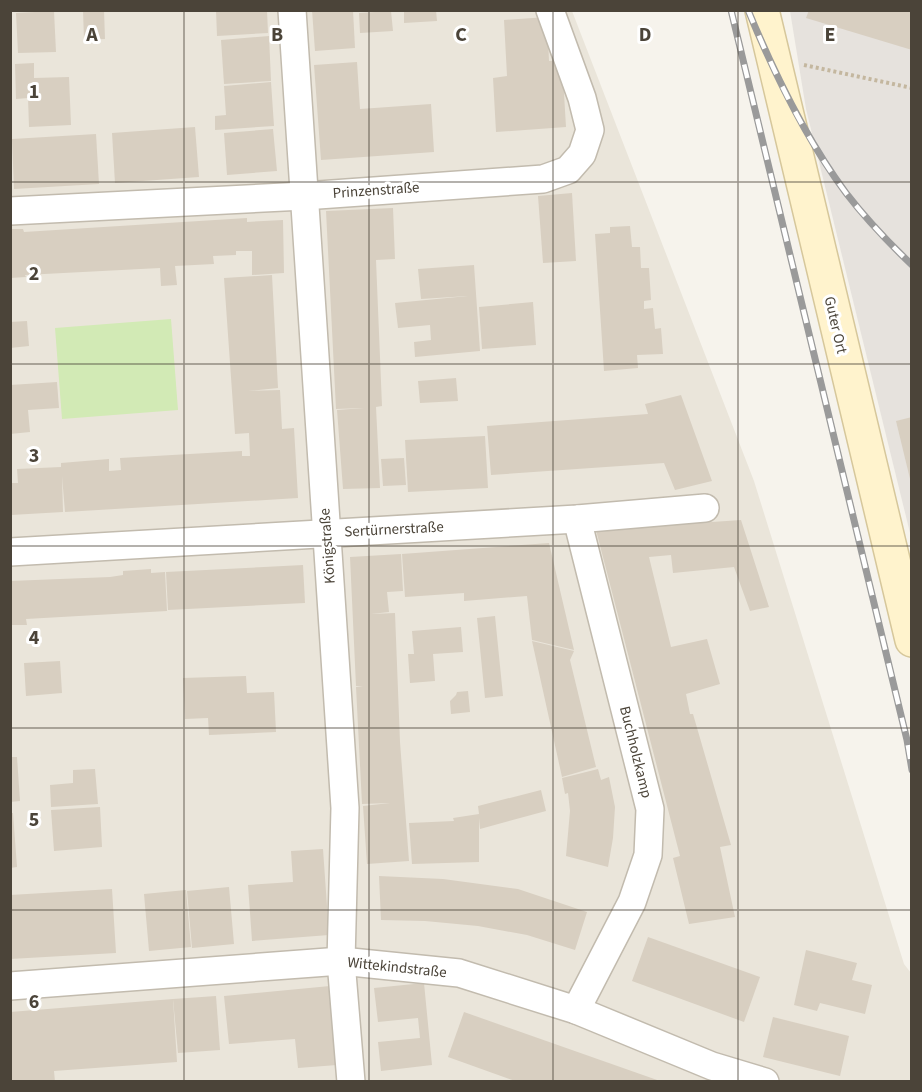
<svg xmlns="http://www.w3.org/2000/svg" width="922" height="1092" font-family="'Source Sans 3',sans-serif">
	<style>
		.residential { fill: #eae5da }
		.industrial { fill: #e6e2dd }
		.green { fill: #d2eab5 }
		.building { fill: #d8cfc1 }
		.lines { fill: none; stroke-linecap: round; stroke-linejoin: round }
		.minor-casing { stroke: #c2bbae; stroke-width: 30 }
		.secondary-casing { stroke: #d6c79b; stroke-width: 36 }
		.path { stroke: #c4b79f; stroke-width: 4; stroke-dasharray: 3 3; stroke-linecap: butt }
		.minor { stroke: #fff; stroke-width: 27 }
		.secondary { stroke: #fff3cd; stroke-width: 33 }
		.rail-casing { stroke: #9a9a9a; stroke-width: 7 }
		.rail { stroke: #fff; stroke-width: 4.5; stroke-dasharray: 14; stroke-linecap: butt }
		.grid { fill: none; stroke: #4b4439; stroke-width: 1.5; stroke-opacity: 0.55 }
		.labels { text-anchor: middle; stroke-width: 6; stroke-linejoin: round; paint-order: stroke }
		.street-label { font-size: 15px; fill: #4b4439; stroke: #fff }
		.grid-label { font-size: 20px; text-anchor: middle; font-weight: bold; fill: #4b4439; stroke: #fff; stroke-width: 6; stroke-linejoin: round; paint-order: stroke }
	</style>
	<rect width="100%" height="100%" fill="#f6f3ec"/>
	<path class="residential" d="M10,11H572L754,481L904,964L911,973V1081H11Z"/>
	<path class="industrial" d="M790,11H911V537L806,109Z"/>
	<path class="green" d="M171,319L178,410L62,419L55,328Z"/>
	<g class="building">
		<path d="M83,10H104L105,39L84,40Z"/>
		<path d="M216,10H267L268,33L217,36Z"/>
		<path d="M312,10H353L355,48L315,51Z"/>
		<path d="M404,10H436L437,21L404,23Z"/>
		<path d="M809,10H912V50L806,18Z"/>
		<path d="M54,11L56,52L18,53L16,13Z"/>
		<path d="M391,11L393,31L360,33L359,13Z"/>
		<path d="M547,17L549,61L562,60L566,127L496,132L493,78L507,76L504,20Z"/>
		<path d="M269,36L271,81L224,84L221,40Z"/>
		<path d="M357,62L360,109L431,104L434,152L321,160L314,65Z"/>
		<path d="M34,63V78L69,77L71,125L29,127L28,98L16,99L15,64Z"/>
		<path d="M271,82L274,126L215,130V116L226,115L224,86Z"/>
		<path d="M195,127L199,177L115,183L112,133Z"/>
		<path d="M273,129L277,171L227,175L224,133Z"/>
		<path d="M96,134L99,184L14,189L12,139Z"/>
		<path d="M572,193L576,261L543,263L538,196Z"/>
		<path d="M393,208L395,259L376,260L382,406L376,407L380,488L343,489L337,410L364,408L336,409L326,211Z"/>
		<path d="M247,218V222L283,220L284,273L252,275V251H236V255L213,256L214,264L175,266L177,285L161,286L160,268L25,275L26,277L10,278V229H23L24,232Z"/>
		<path d="M630,226L632,247H640L641,268H649L651,300L644,301V309L653,308L655,329L661,328L663,354L637,355L638,368L604,371L595,234L610,233V227Z"/>
		<path d="M474,265L480,351L415,357L414,342L431,340L430,325L398,328L395,303L468,296L421,299L418,269Z"/>
		<path d="M272,275L278,388L248,391L280,390L282,429L294,428L298,498L65,512L62,476L63,512L11,515L10,483H18L17,469L61,467V463L109,459V471L121,470L120,458L242,451V456H250L249,433L235,434L224,278Z"/>
		<path d="M533,302L536,345L482,349L479,307Z"/>
		<path d="M27,321L29,346L10,348V322Z"/>
		<path d="M456,378L458,401L420,403L418,381Z"/>
		<path d="M57,382L59,408L28,410L30,432L10,434V385Z"/>
		<path d="M681,395L712,481L675,490L664,463L491,475L487,426L648,414L645,404Z"/>
		<path d="M912,417V483H911L896,421Z"/>
		<path d="M485,436L488,488L408,492L405,440Z"/>
		<path d="M404,458L406,485L383,486L381,459Z"/>
		<path d="M741,520L769,607L750,611L734,567L673,573L671,555L649,557L671,647L707,639L720,684L686,694L690,714H693L731,845L720,847L735,917L689,924L673,858L680,856L596,530Z"/>
		<path d="M549,543L574,650L532,640L527,596L464,601V593L405,597L402,554Z"/>
		<path d="M401,554L403,591L387,592L389,612L371,614L395,613L400,742L409,861L367,864L363,806L390,803L362,804L356,687L363,686H356L350,557Z"/>
		<path d="M303,565L305,603L168,610L166,572Z"/>
		<path d="M151,569V573L165,572L167,611L26,619L27,625H10V581L110,577L123,575V571Z"/>
		<path d="M495,616L503,696L485,698L477,618Z"/>
		<path d="M461,627L463,652L433,654L435,681L410,683L408,654H414L412,631Z"/>
		<path d="M532,641L574,651L570,660L596,767L562,777Z"/>
		<path d="M60,661L62,693L26,696L24,663Z"/>
		<path d="M246,676L247,693L274,692L276,732L209,735L208,718L185,719L183,678Z"/>
		<path d="M468,691L470,712L451,714L450,701L456,695L457,692Z"/>
		<path d="M10,757H17L20,801L10,802Z"/>
		<path d="M95,769L98,804L51,807L50,785L73,783V770Z"/>
		<path d="M598,769L601,780L609,777L615,807L613,838L608,867L566,856L570,811L568,793L565,794L562,778Z"/>
		<path d="M541,790L546,811L480,829L479,818V862L412,864L409,823L454,821L453,818L479,814L478,806Z"/>
		<path d="M100,807L102,847L54,851L51,810Z"/>
		<path d="M10,813H13L17,867L10,868Z"/>
		<path d="M323,849L329,935L252,941L248,885L293,882L291,851Z"/>
		<path d="M379,876L443,879L518,889L587,912L575,950L527,935L478,926L425,921L381,920Z"/>
		<path d="M229,887L234,944L192,948L187,891Z"/>
		<path d="M112,889L116,953L10,959V895Z"/>
		<path d="M186,890L191,947L149,951L144,894Z"/>
		<path d="M648,937L760,977L744,1022L632,981Z"/>
		<path d="M806,950L857,963L852,980L872,985L865,1014L820,1003L817,1011L794,1005Z"/>
		<path d="M424,983L432,1065L381,1071L378,1042L420,1038L418,1018L378,1022L374,988Z"/>
		<path d="M330,986L337,1065L298,1068L295,1039L229,1044L224,996Z"/>
		<path d="M216,996L220,1050L178,1053L173,999Z"/>
		<path d="M173,999L177,1062L54,1071L55,1082H10V1012Z"/>
		<path d="M464,1012L660,1081V1082H518L448,1057Z"/>
		<path d="M773,1017L849,1036L840,1076L763,1057Z"/>
	</g>
	<g class="lines">
		<g class="minor-casing">
			<g id="minor">
				<path d="M292,10L345,808L341,961L351,1082"/>
				<path d="M10,211L304,196L543,179L568,170L582,154L590,130L582,98L550,10"/>
				<path d="M10,552L577,519L705,508"/>
				<path d="M10,986L341,961L459,973L576,1010L712,1066L765,1082"/>
				<path d="M576,1010L632,902L648,855L650,809L577,519"/>
			</g>
		</g>
		<g class="secondary-casing">
			<path id="secondary" d="M762,10L912,640"/>
		</g>
		<path class="path" d="M804,65L912,88"/>
		<use href="#minor" class="minor"/>
		<use href="#secondary" class="secondary"/>
		<g class="rail-casing">
			<g id="rail">
				<path d="M731,10L907,740L912,770"/>
				<path d="M748,10C774,73 805,138 846,193C866,219 888,242 912,265"/>
			</g>
		</g>
		<use href="#rail" class="rail"/>
	</g>
	<path class="grid" d="M184,10V1082M369,10V1082M553,10V1082M738,10V1082M10,182H912M10,364H912M10,546H912M10,728H912M10,910H912"/>
	<g class="labels">
		<g class="street-label">
			<text transform="translate(376 190) rotate(-4)" y="5">Prinzenstraße</text>
			<text transform="translate(836 325) rotate(77)" y="5">Guter Ort</text>
			<text transform="translate(394 529) rotate(-3)" y="5">Sertürnerstraße</text>
			<text transform="translate(327 546) rotate(-94)" y="5">Königstraße</text>
			<text transform="translate(636 752) rotate(76)" y="5">Buchholzkamp</text>
			<text transform="translate(397 967) rotate(6)" y="5">Wittekindstraße</text>
		</g>
	</g>
	<g class="grid-label">
		<text x="92" y="41">A</text>
		<text x="277" y="41">B</text>
		<text x="461" y="41">C</text>
		<text x="645" y="41">D</text>
		<text x="830" y="41">E</text>
		<text x="34" y="98">1</text>
		<text x="34" y="280">2</text>
		<text x="34" y="462">3</text>
		<text x="34" y="644">4</text>
		<text x="34" y="826">5</text>
		<text x="34" y="1008">6</text>
	</g>
	<rect width="922" height="1092" fill="none" stroke="#4b4439" stroke-width="24"/>
</svg>
